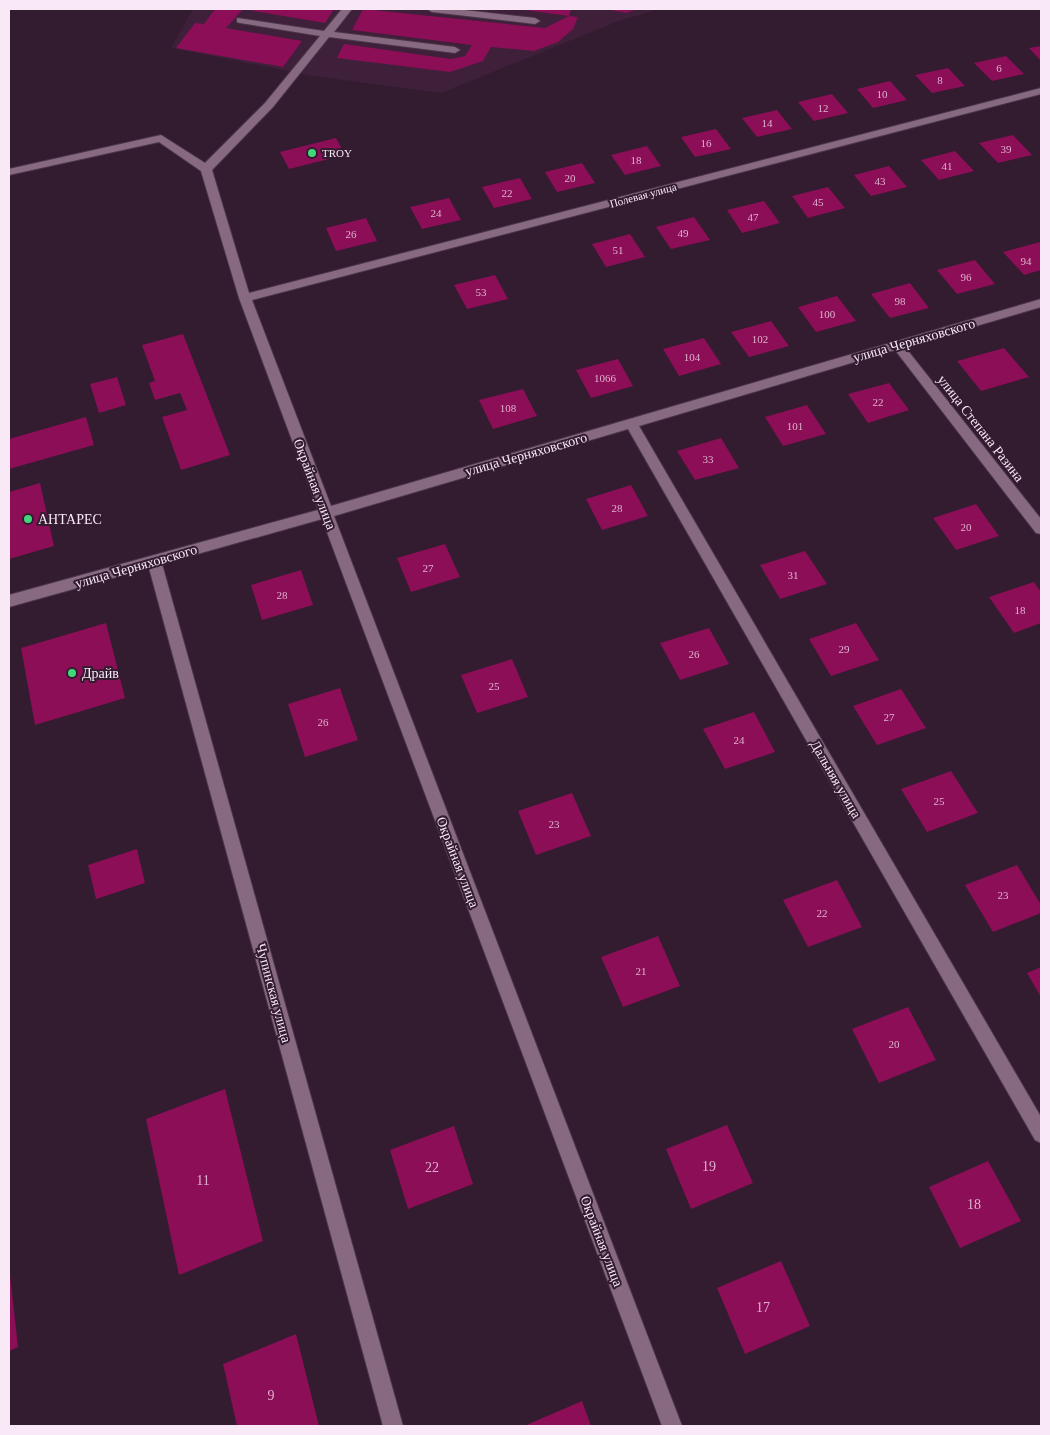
<svg xmlns="http://www.w3.org/2000/svg" width="1050" height="1435" font-family="Georgia,serif">
	<style>
		.built { fill: #3e203a }
		.building { fill: #8b0e57 }
		.lines { fill: none; stroke-linecap: round; stroke-linejoin: round }
		.minor-casing { stroke: #4b3749; stroke-width: 2 }
		.minor { fill: #876a82; fill-rule: evenodd }
		.poi-dot { fill: #43d77b; stroke: #331b30; stroke-width: 2 }
		.labels { text-anchor: middle; stroke-width: 4; stroke-linejoin: round; paint-order: stroke }
		.number-label { font-size: 11px; fill: #deb2ce }
		.far-poi-label { font-size: 11px; fill: #f9e8f6; stroke: #331b30; text-anchor: start }
		.far-street-label { font-size: 11px; fill: #f9e8f6; stroke: #331b30 }
		.street-label { font-size: 14px; fill: #f9e8f6; stroke: #331b30 }
		.poi-label { font-size: 14px; fill: #f9e8f6; stroke: #331b30; text-anchor: start }
		.near-number-label { font-size: 14px; fill: #deb2ce }
	</style>
	<rect width="100%" height="100%" fill="#331b30"/>
	<path class="built" d="M193,9H659L619,21L441,93L313,76L171,48Z"/>
	<g class="building">
		<path d="M215,9H243L226,28L302,41L283,67L176,48L195,23L204,24Z"/>
		<path d="M243,9H334L325,23Z"/>
		<path d="M363,9L545,28L569,16L578,17L573,29L558,42L534,51L491,47L483,61L450,72L337,58L344,44L451,59L465,56L472,45L352,30Z"/>
		<path d="M518,9H571L569,16Z"/>
		<path d="M607,9H638L626,13Z"/>
		<path d="M1041,46V61L1029,48Z"/>
		<path d="M1006,56L1024,74L992,81L974,63Z"/>
		<path d="M948,68L965,86L932,93L915,75Z"/>
		<path d="M890,81L907,100L873,108L857,89Z"/>
		<path d="M832,94L848,113L814,121L798,102Z"/>
		<path d="M777,110L792,129L757,137L742,118Z"/>
		<path d="M716,129L731,149L695,157L681,137Z"/>
		<path d="M1013,135L1032,155L998,163L979,143Z"/>
		<path d="M336,138L345,155L289,169L280,152Z"/>
		<path d="M647,146L661,166L625,175L611,155Z"/>
		<path d="M955,151L974,171L939,180L921,160Z"/>
		<path d="M582,163L595,183L557,192L545,172Z"/>
		<path d="M889,166L907,187L871,196L854,175Z"/>
		<path d="M520,178L532,199L494,208L482,187Z"/>
		<path d="M828,187L845,208L808,218L792,196Z"/>
		<path d="M449,198L461,220L422,229L410,207Z"/>
		<path d="M764,201L780,223L742,233L727,210Z"/>
		<path d="M694,217L710,240L671,249L656,227Z"/>
		<path d="M366,218L377,241L336,251L326,228Z"/>
		<path d="M630,234L645,257L606,267L592,244Z"/>
		<path d="M1040,242L1041,270L1024,275L1003,252Z"/>
		<path d="M975,260L995,284L957,294L937,270Z"/>
		<path d="M495,275L508,299L467,309L454,285Z"/>
		<path d="M910,283L929,308L890,318L871,294Z"/>
		<path d="M837,296L856,321L816,332L798,307Z"/>
		<path d="M771,321L789,346L749,357L731,332Z"/>
		<path d="M183,334L230,455L181,470L162,417L187,410L180,393L155,400L149,383L155,381L142,345Z"/>
		<path d="M704,338L721,364L679,376L663,349Z"/>
		<path d="M1004,348L1029,377L981,391L957,361Z"/>
		<path d="M618,359L633,386L591,398L576,370Z"/>
		<path d="M117,377L126,405L99,413L90,384Z"/>
		<path d="M889,383L909,410L868,423L848,394Z"/>
		<path d="M523,389L537,416L493,429L479,400Z"/>
		<path d="M807,405L826,434L783,446L765,417Z"/>
		<path d="M86,417L94,445L9,469V439Z"/>
		<path d="M721,438L739,468L695,480L677,451Z"/>
		<path d="M40,483L54,546L9,559V492Z"/>
		<path d="M631,485L648,516L602,530L586,499Z"/>
		<path d="M976,504L999,536L956,550L933,518Z"/>
		<path d="M445,544L460,577L411,592L397,558Z"/>
		<path d="M805,551L827,584L780,599L760,565Z"/>
		<path d="M301,570L313,605L262,620L251,585Z"/>
		<path d="M1034,582L1041,592V623L1014,633L989,597Z"/>
		<path d="M106,623L125,698L35,725L21,648Z"/>
		<path d="M856,623L879,660L831,676L809,639Z"/>
		<path d="M709,628L729,664L680,680L660,643Z"/>
		<path d="M512,659L528,697L477,713L461,675Z"/>
		<path d="M340,688L358,740L305,757L288,704Z"/>
		<path d="M901,689L926,728L877,745L853,706Z"/>
		<path d="M754,712L775,752L725,769L703,729Z"/>
		<path d="M951,771L978,813L927,832L901,789Z"/>
		<path d="M572,793L591,836L536,855L518,811Z"/>
		<path d="M137,849L145,883L96,899L88,865Z"/>
		<path d="M1017,865L1041,905V913L993,932L965,885Z"/>
		<path d="M837,880L862,927L808,947L783,900Z"/>
		<path d="M658,936L680,986L623,1007L601,957Z"/>
		<path d="M1041,967V997L1027,973Z"/>
		<path d="M908,1007L936,1060L879,1083L852,1029Z"/>
		<path d="M225,1089L263,1241L179,1275L146,1119Z"/>
		<path d="M727,1125L753,1183L691,1209L666,1149Z"/>
		<path d="M454,1126L473,1184L408,1209L390,1150Z"/>
		<path d="M988,1161L1021,1221L960,1248L929,1187Z"/>
		<path d="M781,1261L810,1326L745,1354L717,1288Z"/>
		<path d="M9,1266L18,1347L9,1351Z"/>
		<path d="M296,1334L319,1426H237L223,1364Z"/>
		<path d="M582,1401L591,1426H524Z"/>
	</g>
	<g class="lines">
		<g class="minor-casing">
			<g id="minor">
				<path d="M342,9H352L334,32L455,47L460,50L455,53L329,37L273,107L212,170L249,293L1041,88V94L252,300L331,506L1041,299V307L905,347L1041,519V534L1036,533L895,350L639,426L1041,1117V1143L1035,1140L628,429L334,516L682,1426H662L322,519L162,564L403,1426H383L149,568L9,607V595L318,510L239,298L201,171L159,142L9,175V169L161,135L205,163L265,103L320,36L240,23L237,22V18L324,31Z"/>
				<path d="M427,9H455L535,18L540,21L535,24L432,12Z"/>
			</g>
		</g>
		<use href="#minor" class="minor"/>
	</g>
	<g class="poi-dot">
		<circle cx="312" cy="153" r="5"/>
		<circle cx="28" cy="519" r="5"/>
		<circle cx="72" cy="673" r="5"/>
	</g>
	<g class="labels">
		<g class="number-label">
			<text x="999" y="72">6</text>
			<text x="940" y="84">8</text>
			<text x="882" y="98">10</text>
			<text x="823" y="112">12</text>
			<text x="767" y="127">14</text>
			<text x="706" y="147">16</text>
			<text x="1006" y="153">39</text>
			<text x="636" y="164">18</text>
			<text x="947" y="170">41</text>
			<text x="570" y="182">20</text>
			<text x="880" y="185">43</text>
			<text x="507" y="197">22</text>
			<text x="818" y="206">45</text>
			<text x="436" y="217">24</text>
			<text x="753" y="221">47</text>
			<text x="683" y="237">49</text>
			<text x="351" y="238">26</text>
			<text x="618" y="254">51</text>
			<text x="1026" y="265">94</text>
			<text x="966" y="281">96</text>
			<text x="481" y="296">53</text>
			<text x="900" y="305">98</text>
			<text x="827" y="318">100</text>
			<text x="760" y="343">102</text>
			<text x="692" y="361">104</text>
			<text x="605" y="382">1066</text>
			<text x="878" y="406">22</text>
			<text x="508" y="412">108</text>
			<text x="795" y="430">101</text>
			<text x="708" y="463">33</text>
			<text x="617" y="512">28</text>
			<text x="966" y="531">20</text>
			<text x="428" y="572">27</text>
			<text x="793" y="579">31</text>
			<text x="282" y="599">28</text>
			<text x="1020" y="614">18</text>
			<text x="844" y="653">29</text>
			<text x="694" y="658">26</text>
			<text x="494" y="690">25</text>
			<text x="889" y="721">27</text>
			<text x="323" y="726">26</text>
			<text x="739" y="744">24</text>
			<text x="939" y="805">25</text>
			<text x="554" y="828">23</text>
			<text x="1003" y="899">23</text>
			<text x="822" y="917">22</text>
			<text x="641" y="975">21</text>
			<text x="894" y="1048">20</text>
		</g>
		<g class="far-poi-label">
			<text x="322" y="157">TROY</text>
		</g>
		<g class="far-street-label">
			<text transform="translate(643 195) rotate(-15)" y="4">Полевая улица</text>
		</g>
		<g class="street-label">
			<text transform="translate(914 340) rotate(-16)" y="5">улица Черняховского</text>
			<text transform="translate(981 428) rotate(52)" y="5">улица Степана Разина</text>
			<text transform="translate(526 454) rotate(-16)" y="5">улица Черняховского</text>
			<text transform="translate(315 484) rotate(69)" y="5">Окрайная улица</text>
			<text transform="translate(136 566) rotate(-16)" y="5">улица Черняховского</text>
			<text transform="translate(836 779) rotate(60)" y="5">Дальняя улица</text>
			<text transform="translate(458 862) rotate(69)" y="5">Окрайная улица</text>
			<text transform="translate(274 993) rotate(75)" y="5">Чупинская улица</text>
			<text transform="translate(602 1241) rotate(69)" y="5">Окрайная улица</text>
		</g>
		<g class="poi-label">
			<text x="38" y="524">АНТАРЕС</text>
			<text x="82" y="678">Драйв</text>
		</g>
		<g class="near-number-label">
			<text x="709" y="1171">19</text>
			<text x="432" y="1172">22</text>
			<text x="203" y="1185">11</text>
			<text x="974" y="1209">18</text>
			<text x="763" y="1312">17</text>
			<text x="271" y="1400">9</text>
		</g>
	</g>
	<rect width="1050" height="1435" fill="none" stroke="#f9e8f6" stroke-width="20"/>
</svg>
